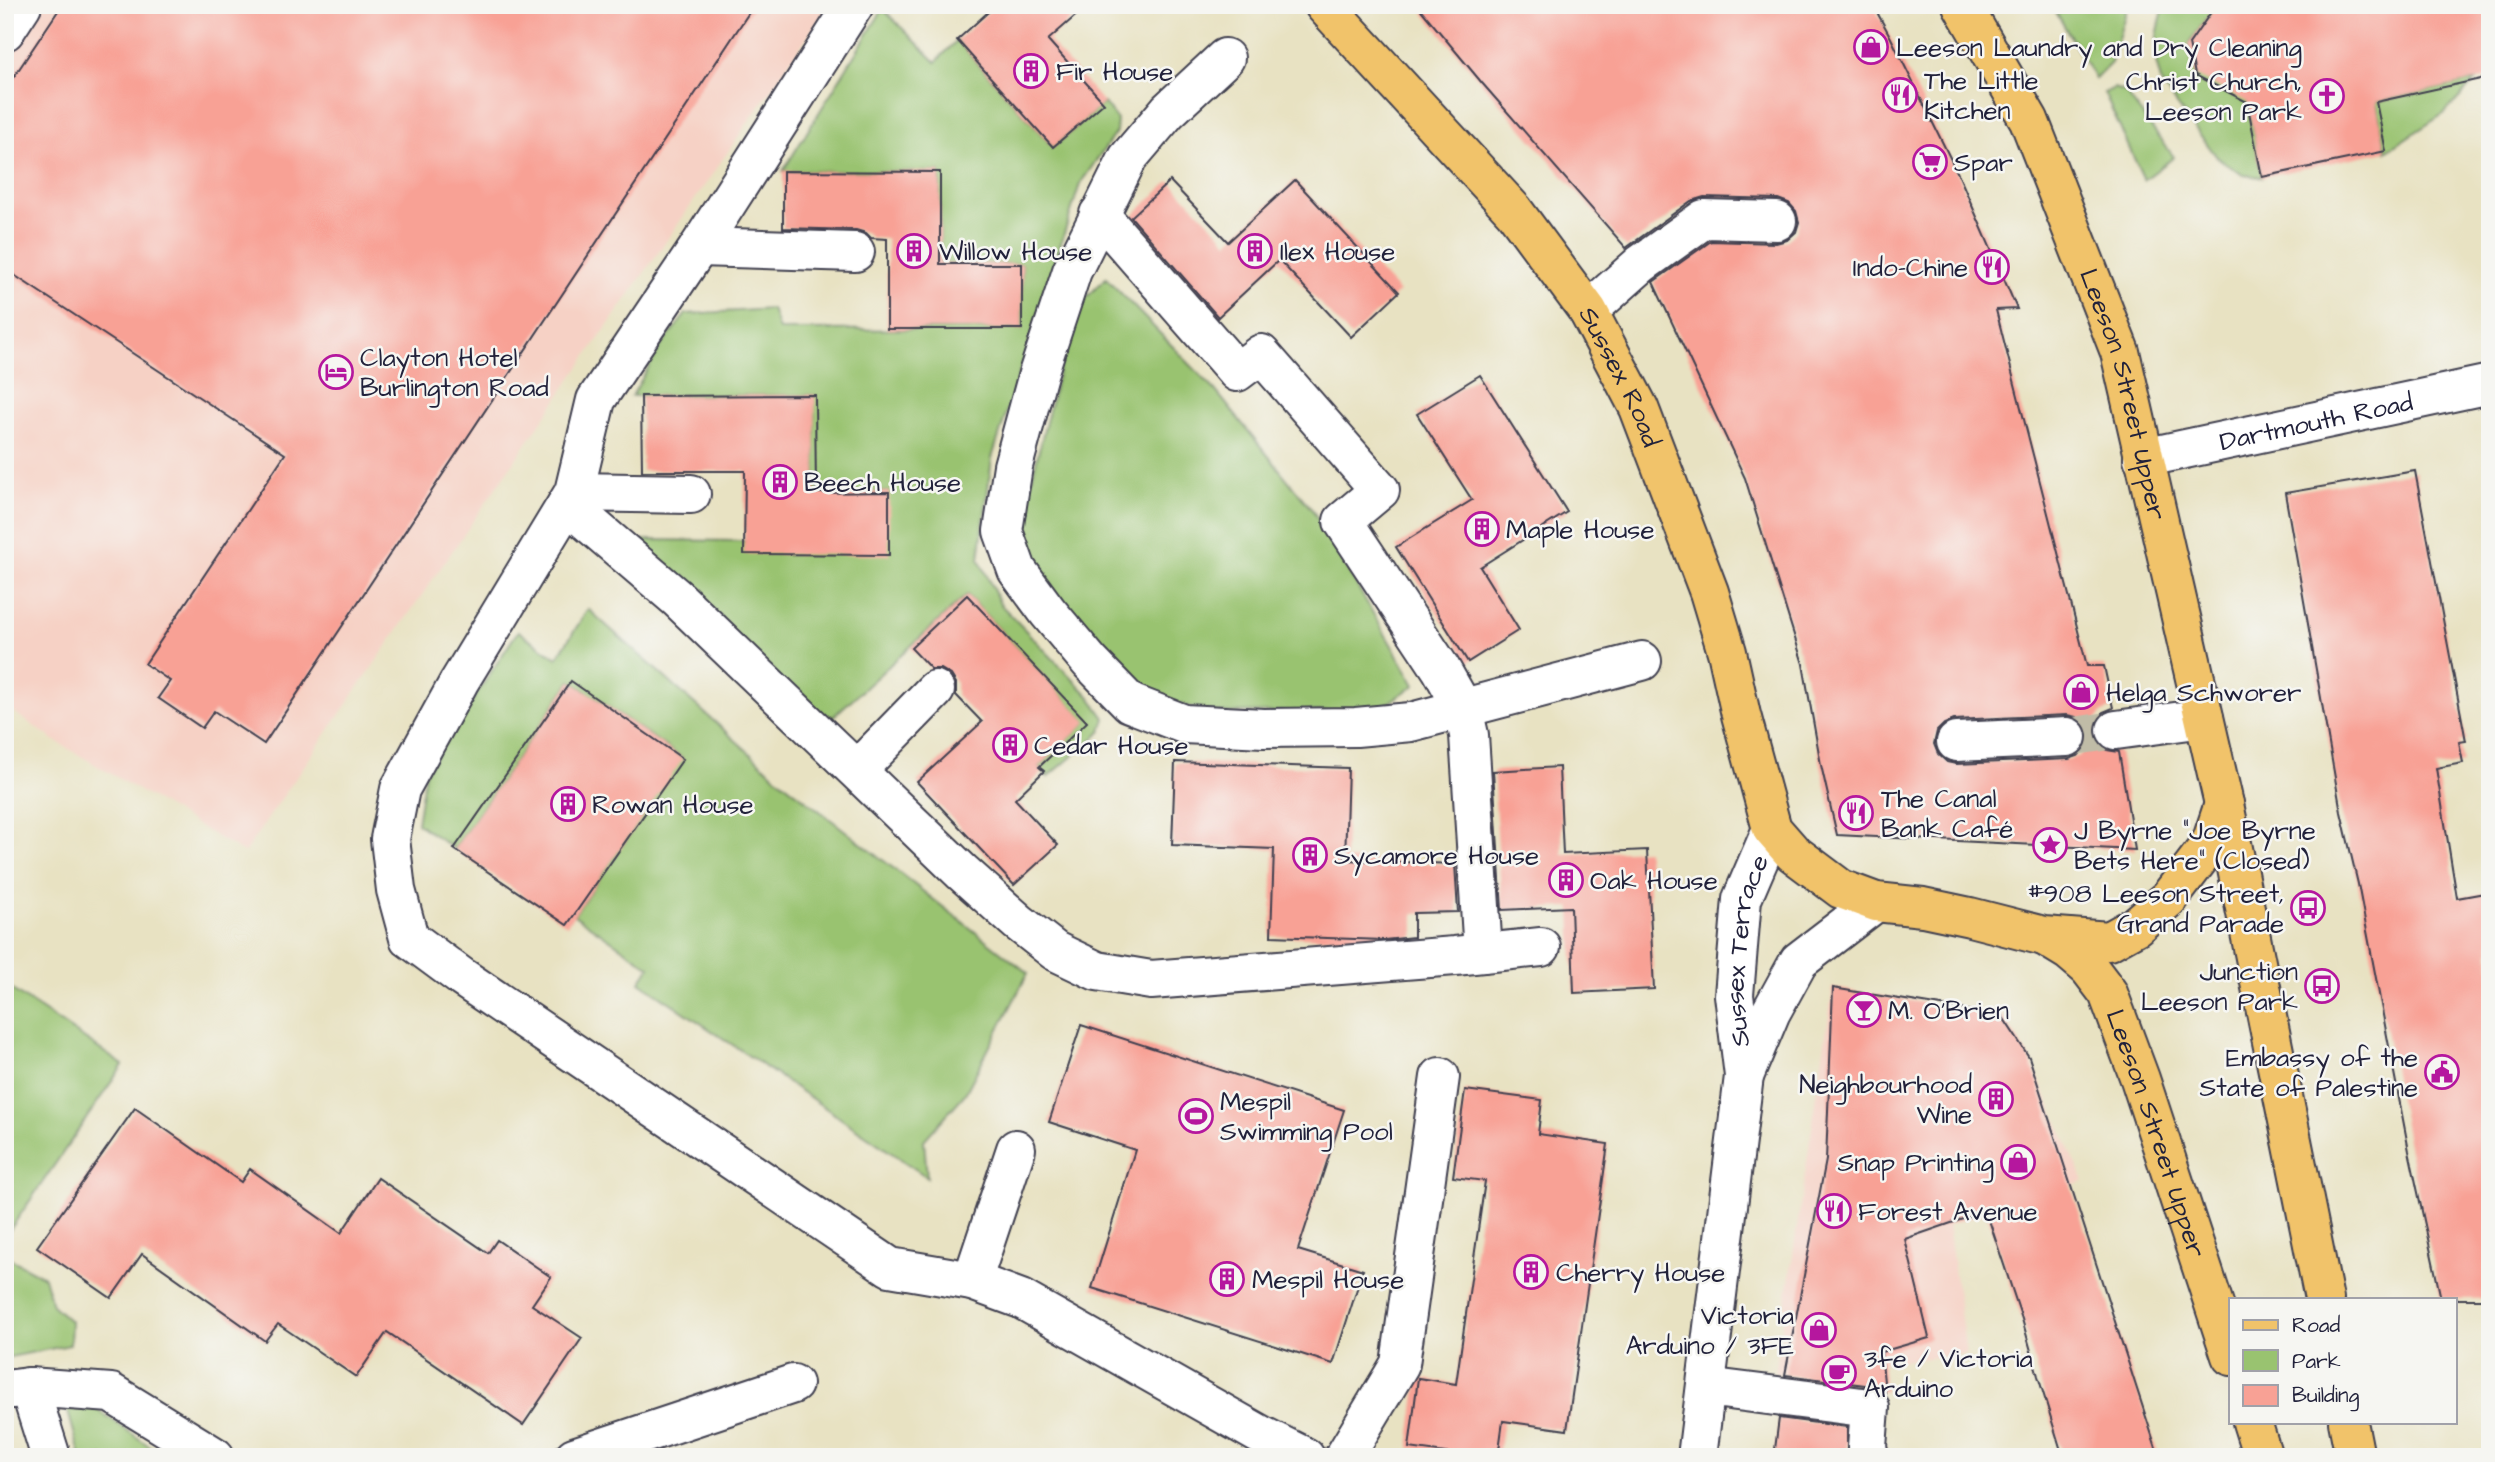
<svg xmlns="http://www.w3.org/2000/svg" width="2495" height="1462" font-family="'Architects Daughter',sans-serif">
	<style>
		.built { fill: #f6d1c5 }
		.green { fill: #99c370; stroke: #5e7256; stroke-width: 2 }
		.building { fill: #f8a195; fill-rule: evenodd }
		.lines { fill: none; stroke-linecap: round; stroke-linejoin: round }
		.minor-tunnel { stroke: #c0bca7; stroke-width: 38; stroke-dasharray: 38 19; stroke-linecap: butt }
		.minor-casing { stroke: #403f4f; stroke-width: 42 }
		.major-casing { stroke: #403f4f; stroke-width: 42 }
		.minor { stroke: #fff; stroke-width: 38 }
		.major { stroke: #f1c36a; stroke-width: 38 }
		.labels { text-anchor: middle; stroke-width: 5; stroke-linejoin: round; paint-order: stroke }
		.poi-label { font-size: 26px; fill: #22223b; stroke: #f6f6f2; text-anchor: start }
		.street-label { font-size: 26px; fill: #22223b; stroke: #f6f6f2 }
	</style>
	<rect width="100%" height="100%" fill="#f6f6f2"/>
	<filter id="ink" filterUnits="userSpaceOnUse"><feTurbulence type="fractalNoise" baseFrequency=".0143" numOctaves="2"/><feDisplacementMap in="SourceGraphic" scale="14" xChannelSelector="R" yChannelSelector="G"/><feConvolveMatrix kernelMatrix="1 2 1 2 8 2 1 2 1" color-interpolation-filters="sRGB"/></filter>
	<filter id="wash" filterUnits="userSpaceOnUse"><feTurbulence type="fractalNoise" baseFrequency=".00686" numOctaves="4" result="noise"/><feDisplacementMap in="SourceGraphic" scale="28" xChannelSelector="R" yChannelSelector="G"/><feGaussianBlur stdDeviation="1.57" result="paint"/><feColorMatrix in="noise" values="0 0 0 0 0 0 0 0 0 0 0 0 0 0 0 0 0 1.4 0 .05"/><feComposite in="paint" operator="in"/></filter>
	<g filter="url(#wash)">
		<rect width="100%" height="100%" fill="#e8e2c2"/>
		<g class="built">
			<path d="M5,5H829L244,853L54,740L5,706Z"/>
			<path d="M1833,988L2002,1016L2029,1057L2084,1181L1948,1224L1966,1354L1775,1374Z"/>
		</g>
		<g class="green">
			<path d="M2052,5H2128L2111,63L2095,79Z"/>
			<path d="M2164,5H2223L2225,13L2206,19L2189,44L2195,75L2244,84L2262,177L2243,175L2217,157L2162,85L2156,62V40Z"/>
			<path d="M883,9L936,62L957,40L1053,147L1104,103L1117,120L1116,132L1080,184L992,458L979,559L1000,604L1090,697L1105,718L1101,732L1048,777L1039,767L1086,722L967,595L825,724L639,546L643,540L744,541L889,492L816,493L814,395L632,396L660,347L686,314L772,309L779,330L1022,329V264H940V172L783,171Z"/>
			<path d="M2476,80L2445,113L2386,151L2376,102Z"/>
			<path d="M2114,88L2125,92L2174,157L2144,180L2104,93Z"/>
			<path d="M1106,278L1215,390L1313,511L1415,685L1376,711L1219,713L1148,698L1035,577L1020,535L1027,498L1074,310Z"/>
			<path d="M588,609L780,780L1028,973L965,1094L924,1140L927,1177L640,982L650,967L574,915L682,758L571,681L454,849L417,823L425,773L518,631L557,658Z"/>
			<path d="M5,985L123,1065L5,1237Z"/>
			<path d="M5,1256L44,1277L52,1305L71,1322L70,1345L5,1358Z"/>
			<path d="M65,1401L98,1410L165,1457H81Z"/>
		</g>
		<g id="blocks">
			<g class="building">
				<path d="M62,5H754L264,744L214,711L202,728L158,698L170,681L145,664L285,454L5,269V90Z"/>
				<path d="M996,5H1088L1048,40L1104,103L1053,147L957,40Z"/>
				<path d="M1417,5H1873L1890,36L1960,178L2017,309L1996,310L2087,666H2104L2113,708L2103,712L2096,721L2095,734L2098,743L2107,750L2119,752L2135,850L1837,835L1821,765L1803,664L1745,478L1653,282L1711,241L1776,243L1787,240L1796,232L1799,222L1796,211L1789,203L1778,199L1704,197L1691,201L1626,248L1482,83ZM2067,715L2076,717L2085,725L2089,737L2086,748L2078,756L2069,759L1956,764L1947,762L1938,754L1934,744L1937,731L1944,724L1954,720Z"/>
				<path d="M2216,5H2490V77L2376,102L2386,151L2262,177L2247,102L2195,75L2189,44Z"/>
				<path d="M783,171L940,172V264H1022V329H887V239L871,238L866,233L856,230L783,228Z"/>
				<path d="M1295,180L1399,292L1351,337L1279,260L1218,317L1131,217L1170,181L1228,242Z"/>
				<path d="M1480,375L1567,512L1480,567L1519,630L1468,662L1396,547L1472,500L1417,414Z"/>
				<path d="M815,395L816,493L889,492V555L744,554L745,471H642L641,396Z"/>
				<path d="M2415,471L2466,741L2459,742L2463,763L2436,768L2457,898L2490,892V1299H2441L2409,1151L2358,884L2341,812L2285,493Z"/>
				<path d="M967,595L1087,722L1039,767L1044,771L1015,799L1058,845L1014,885L917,782L982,722L956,695V683L951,675L941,669H931L911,648Z"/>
				<path d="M571,681L683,759L567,925L454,849Z"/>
				<path d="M1175,762L1348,768L1345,860L1455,864L1458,912L1414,913V937L1384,940L1271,936L1274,849L1172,845Z"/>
				<path d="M1559,767L1563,854L1647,850L1654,989L1574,993L1571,907L1502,910L1493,771Z"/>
				<path d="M1833,988L2002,1016L2029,1057L2159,1457H2063L2038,1376L2022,1319L1986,1211L1905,1239L1929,1338L1881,1352L1885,1392L1873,1386L1785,1375L1826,1160Z"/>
				<path d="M1081,1025L1344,1110L1298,1250L1363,1270L1333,1364L1092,1288L1135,1150L1049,1122Z"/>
				<path d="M1465,1090L1542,1100L1538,1134L1608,1144L1567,1430L1503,1421L1498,1457H1474L1409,1448L1418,1378L1456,1384L1485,1181L1453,1177Z"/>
				<path d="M135,1108L241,1182L250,1169L341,1233L378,1178L488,1253L497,1240L551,1277L532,1305L582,1338L523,1425L387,1332L356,1377L278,1324L265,1341L142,1254L111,1298L37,1247Z"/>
				<path d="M1779,1418L1847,1427V1457H1774Z"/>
			</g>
		</g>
	</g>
	<g filter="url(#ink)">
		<use href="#blocks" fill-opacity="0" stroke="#403f4f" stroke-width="2"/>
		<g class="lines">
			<path class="minor-tunnel" d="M2067,737L2116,730"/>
			<g class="minor-casing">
				<g id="minor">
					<path d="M854,5L699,247L596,400L574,492L459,682L400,789L390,839L396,890L409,938L463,978L890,1267L972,1281L1021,1299L1261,1435L1305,1457"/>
					<path d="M5,31L22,5"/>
					<path d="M1225,58L1168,111L1128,158L1072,271L1038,374L1013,466L1003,531L1017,570L1048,612L1090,662L1130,703L1184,724L1264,728L1356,727L1411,722L1642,661"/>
					<path d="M1099,214L1237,372L1261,354L1380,490L1343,521L1441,669L1463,708L1469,735L1483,953"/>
					<path d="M699,247L855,252"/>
					<path d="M1588,311L1641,264L1704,219L1777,221"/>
					<path id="s1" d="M2143,458L2490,384"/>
					<path d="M574,492L691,494"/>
					<path d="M567,504L678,599L962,872L1018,922L1055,951L1097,971L1151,980L1455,956L1541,947"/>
					<path d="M2116,730L2204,718"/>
					<path d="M1956,742L2067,737"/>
					<path d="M857,770L935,690"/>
					<path d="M1745,1074L1771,1012L1799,961L1876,902"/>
					<path d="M972,1281L1016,1149"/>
					<path d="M29,1387L51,1457"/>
					<path d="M1706,1387L1870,1408L1867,1447L1869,1457"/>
					<path d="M5,1390L29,1387L111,1393L215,1457"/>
					<path d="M574,1457L793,1384"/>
					<path d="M1344,1457L1400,1364L1440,1077"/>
					<path id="s2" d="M1697,1457L1744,1076L1734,995L1742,899L1772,829"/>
				</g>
			</g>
			<g class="major-casing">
				<g id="major">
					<path id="s3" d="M1324,5L1514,211L1588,311L1639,408L1709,592L1727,652L1741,715L1772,829L1793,853L1841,889L1876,902L1923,907L1970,917L2044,936L2109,941L2136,926L2169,898L2211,843L2224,804"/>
					<path id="s4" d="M1962,5L2029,120L2120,352L2224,804L2324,1299"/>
					<path id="s5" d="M2046,937L2069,951L2089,968L2108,993L2140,1079L2231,1356"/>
					<path d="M2252,1422L2263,1457"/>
					<path d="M2348,1422L2355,1457"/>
				</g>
			</g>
			<use href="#minor" class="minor"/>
			<use href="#major" class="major"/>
		</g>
	</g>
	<defs>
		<g id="shop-ring" transform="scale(1.75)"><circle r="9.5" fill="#f6f6f2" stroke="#b5179e" stroke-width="1.5"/><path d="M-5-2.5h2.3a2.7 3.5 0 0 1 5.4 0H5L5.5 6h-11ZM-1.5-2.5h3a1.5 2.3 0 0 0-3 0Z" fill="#b5179e"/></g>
		<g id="building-ring" transform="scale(1.75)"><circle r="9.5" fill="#f6f6f2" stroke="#b5179e" stroke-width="1.5"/><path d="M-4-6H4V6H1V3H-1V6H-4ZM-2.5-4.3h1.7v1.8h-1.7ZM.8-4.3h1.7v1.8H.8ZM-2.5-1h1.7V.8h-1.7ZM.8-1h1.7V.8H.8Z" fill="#b5179e"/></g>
		<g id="restaurant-ring" transform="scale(1.75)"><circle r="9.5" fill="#f6f6f2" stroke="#b5179e" stroke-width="1.5"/><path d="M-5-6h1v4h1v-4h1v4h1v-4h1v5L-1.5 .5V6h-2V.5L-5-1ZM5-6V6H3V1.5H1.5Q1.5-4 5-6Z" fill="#b5179e"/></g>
		<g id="church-ring" transform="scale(1.75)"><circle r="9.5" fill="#f6f6f2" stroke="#b5179e" stroke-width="1.5"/><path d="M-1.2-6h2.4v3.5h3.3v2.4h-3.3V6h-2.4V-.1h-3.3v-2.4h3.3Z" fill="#b5179e"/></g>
		<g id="supermarket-ring" transform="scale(1.75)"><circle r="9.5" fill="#f6f6f2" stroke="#b5179e" stroke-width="1.5"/><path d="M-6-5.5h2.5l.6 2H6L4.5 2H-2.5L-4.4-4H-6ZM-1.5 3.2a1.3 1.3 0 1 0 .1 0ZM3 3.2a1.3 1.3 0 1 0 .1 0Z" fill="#b5179e"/></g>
		<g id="hotel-ring" transform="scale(1.75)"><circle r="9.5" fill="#f6f6f2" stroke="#b5179e" stroke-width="1.5"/><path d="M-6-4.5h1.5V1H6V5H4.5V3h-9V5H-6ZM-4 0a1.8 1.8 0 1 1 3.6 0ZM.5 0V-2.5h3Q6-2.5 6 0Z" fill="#b5179e"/></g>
		<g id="sight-ring" transform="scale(1.75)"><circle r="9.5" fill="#f6f6f2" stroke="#b5179e" stroke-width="1.5"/><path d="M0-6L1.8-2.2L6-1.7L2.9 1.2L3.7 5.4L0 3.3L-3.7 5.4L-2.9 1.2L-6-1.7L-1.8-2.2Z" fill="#b5179e"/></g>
		<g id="bus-ring" transform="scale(1.75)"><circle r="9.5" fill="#f6f6f2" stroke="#b5179e" stroke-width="1.5"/><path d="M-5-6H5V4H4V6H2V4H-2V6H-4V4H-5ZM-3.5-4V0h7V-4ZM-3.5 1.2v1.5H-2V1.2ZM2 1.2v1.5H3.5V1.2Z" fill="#b5179e"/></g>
		<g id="bar-ring" transform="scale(1.75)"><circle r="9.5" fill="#f6f6f2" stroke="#b5179e" stroke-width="1.5"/><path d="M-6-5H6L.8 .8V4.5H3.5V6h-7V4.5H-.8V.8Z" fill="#b5179e"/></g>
		<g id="civic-ring" transform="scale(1.75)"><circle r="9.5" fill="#f6f6f2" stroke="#b5179e" stroke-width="1.5"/><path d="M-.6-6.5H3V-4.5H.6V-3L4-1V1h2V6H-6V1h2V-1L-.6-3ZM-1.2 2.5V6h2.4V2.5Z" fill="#b5179e"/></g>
		<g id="stadium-ring" transform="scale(1.75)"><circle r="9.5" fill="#f6f6f2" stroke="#b5179e" stroke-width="1.5"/><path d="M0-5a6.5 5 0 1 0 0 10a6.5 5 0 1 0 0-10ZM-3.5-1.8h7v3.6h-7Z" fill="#b5179e"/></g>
		<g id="cafe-ring" transform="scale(1.75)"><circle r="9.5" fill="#f6f6f2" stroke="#b5179e" stroke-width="1.5"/><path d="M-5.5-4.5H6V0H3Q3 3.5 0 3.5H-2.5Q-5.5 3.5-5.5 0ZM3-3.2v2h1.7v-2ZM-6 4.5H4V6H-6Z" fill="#b5179e"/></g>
	</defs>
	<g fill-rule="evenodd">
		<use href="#shop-ring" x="1871" y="47"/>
		<use href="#building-ring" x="1031" y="71"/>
		<use href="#restaurant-ring" x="1900" y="95"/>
		<use href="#church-ring" x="2327" y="96"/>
		<use href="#supermarket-ring" x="1930" y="162"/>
		<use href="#building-ring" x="914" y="251"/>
		<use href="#building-ring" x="1255" y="251"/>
		<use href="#restaurant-ring" x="1992" y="267"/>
		<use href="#hotel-ring" x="336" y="372"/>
		<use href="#building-ring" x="780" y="482"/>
		<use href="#building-ring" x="1482" y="529"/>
		<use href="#shop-ring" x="2081" y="692"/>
		<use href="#building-ring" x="1010" y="745"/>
		<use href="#building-ring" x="568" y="804"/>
		<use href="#restaurant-ring" x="1856" y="813"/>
		<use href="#sight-ring" x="2050" y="845"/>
		<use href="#building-ring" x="1310" y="855"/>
		<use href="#building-ring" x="1566" y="880"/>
		<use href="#bus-ring" x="2308" y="908"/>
		<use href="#bus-ring" x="2322" y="986"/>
		<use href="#bar-ring" x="1864" y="1010"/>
		<use href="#civic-ring" x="2442" y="1072"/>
		<use href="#building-ring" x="1996" y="1099"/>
		<use href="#stadium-ring" x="1196" y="1116"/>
		<use href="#shop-ring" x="2018" y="1162"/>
		<use href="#restaurant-ring" x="1834" y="1211"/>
		<use href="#building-ring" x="1531" y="1272"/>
		<use href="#building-ring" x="1227" y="1279"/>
		<use href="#shop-ring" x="1819" y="1330"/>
		<use href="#cafe-ring" x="1839" y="1373"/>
	</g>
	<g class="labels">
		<g class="poi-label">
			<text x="1896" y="56">Leeson Laundry and Dry Cleaning</text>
			<text x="1056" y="80">Fir House</text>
			<text x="1924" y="89">The Little<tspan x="1924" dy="30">Kitchen</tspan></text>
			<text x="2302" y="90" text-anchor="end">Christ Church,<tspan x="2302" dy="30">Leeson Park</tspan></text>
			<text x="1954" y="171">Spar</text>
			<text x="939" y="260">Willow House</text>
			<text x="1280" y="260">Ilex House</text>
			<text x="1968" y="276" text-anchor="end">Indo-Chine</text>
			<text x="360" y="366">Clayton Hotel<tspan x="360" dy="30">Burlington Road</tspan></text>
			<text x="804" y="491">Beech House</text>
			<text x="1506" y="538">Maple House</text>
			<text x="2106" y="701">Helga Schworer</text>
			<text x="1034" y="754">Cedar House</text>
			<text x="1881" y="807">The Canal<tspan x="1881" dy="30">Bank Café</tspan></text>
			<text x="592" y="813">Rowan House</text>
			<text x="2074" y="839">J Byrne "Joe Byrne<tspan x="2074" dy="30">Bets Here" (Closed)</tspan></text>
			<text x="1334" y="864">Sycamore House</text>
			<text x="1590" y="889">Oak House</text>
			<text x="2284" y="902" text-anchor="end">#908 Leeson Street,<tspan x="2284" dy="30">Grand Parade</tspan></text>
			<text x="2298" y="980" text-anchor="end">Junction<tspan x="2298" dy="30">Leeson Park</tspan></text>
			<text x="1888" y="1019">M. O’Brien</text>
			<text x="2418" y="1066" text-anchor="end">Embassy of the<tspan x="2418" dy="30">State of Palestine</tspan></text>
			<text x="1972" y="1093" text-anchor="end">Neighbourhood<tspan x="1972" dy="30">Wine</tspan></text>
			<text x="1220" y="1110">Mespil<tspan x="1220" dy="30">Swimming Pool</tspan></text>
			<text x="1994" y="1171" text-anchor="end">Snap Printing</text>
			<text x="1858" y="1220">Forest Avenue</text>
			<text x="1556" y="1281">Cherry House</text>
			<text x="1252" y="1288">Mespil House</text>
			<text x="1794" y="1324" text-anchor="end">Victoria<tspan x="1794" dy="30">Arduino / 3FE</tspan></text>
			<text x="1864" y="1367">3fe / Victoria<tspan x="1864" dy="30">Arduino</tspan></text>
		</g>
		<g class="street-label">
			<text dy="9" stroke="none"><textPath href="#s3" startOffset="478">Sussex Road</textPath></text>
			<text dy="9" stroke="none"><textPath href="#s4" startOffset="424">Leeson Street Upper</textPath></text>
			<text dy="9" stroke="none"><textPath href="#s1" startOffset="177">Dartmouth Road</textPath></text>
			<text dy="9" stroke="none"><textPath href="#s2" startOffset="511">Sussex Terrace</textPath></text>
			<text dy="9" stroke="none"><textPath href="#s5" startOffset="233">Leeson Street Upper</textPath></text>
		</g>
	</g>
	<rect width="2495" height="1462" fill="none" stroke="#f6f6f2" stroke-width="28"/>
	<rect x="2229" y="1298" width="228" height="126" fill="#f6f6f2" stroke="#a1a1a9" stroke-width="2"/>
	<rect x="2243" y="1320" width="35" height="10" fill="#f1c36a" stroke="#a1a1a9" stroke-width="2"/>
	<text x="2292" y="1332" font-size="21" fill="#22223b">Road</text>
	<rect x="2243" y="1350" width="35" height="21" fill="#99c370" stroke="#a1a1a9" stroke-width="2"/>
	<text x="2292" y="1368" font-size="21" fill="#22223b">Park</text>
	<rect x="2243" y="1385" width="35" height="21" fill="#f8a195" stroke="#a1a1a9" stroke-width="2"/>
	<text x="2292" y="1402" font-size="21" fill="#22223b">Building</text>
</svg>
